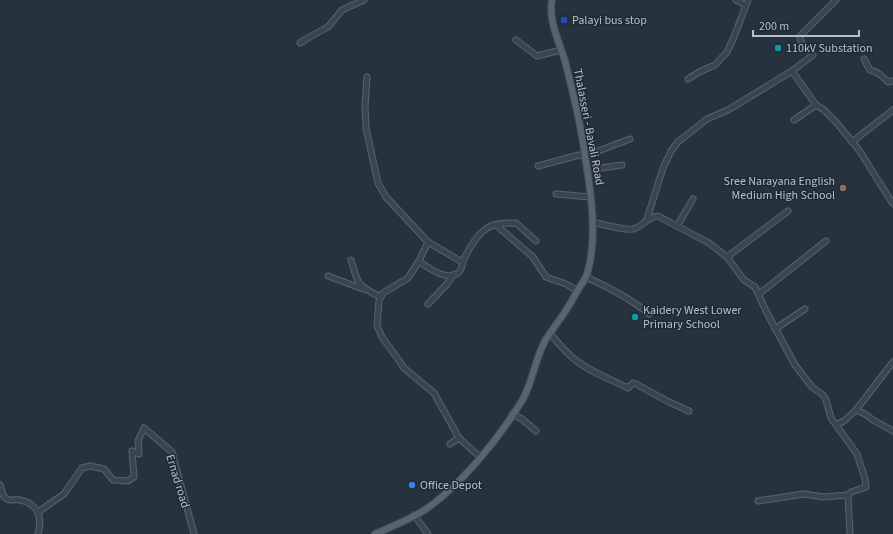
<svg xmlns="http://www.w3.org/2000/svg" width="893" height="534" font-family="'Source Sans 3',sans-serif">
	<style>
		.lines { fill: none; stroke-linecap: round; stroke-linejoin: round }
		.minor-casing { stroke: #58636c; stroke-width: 7 }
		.major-casing { stroke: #444e57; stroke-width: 8 }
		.minor { stroke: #3a454e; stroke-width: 5 }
		.major { stroke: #58646e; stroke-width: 6 }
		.transit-dot { fill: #1a4fb4; stroke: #1f2a33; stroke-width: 1.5 }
		.culture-dot { fill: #0f9aa8; stroke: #1f2a33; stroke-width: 1.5 }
		.education-dot { fill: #8d6e63; stroke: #1f2a33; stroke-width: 1.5 }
		.shop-dot { fill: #3f7fe0; stroke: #1f2a33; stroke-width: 1.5 }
		.labels { text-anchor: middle; stroke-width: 3; stroke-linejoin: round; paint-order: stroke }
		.poi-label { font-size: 12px; fill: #b7c0c9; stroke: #1f2a33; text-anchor: start }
		.street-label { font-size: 12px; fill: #b7c0c9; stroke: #1f2a33 }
	</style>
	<rect width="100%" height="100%" fill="#26333e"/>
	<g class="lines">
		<g class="minor-casing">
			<g id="minor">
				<path d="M736,0L746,5"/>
				<path d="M836,0L801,35L800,38L802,43L813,55L792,71L816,105L824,110L836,122L859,150L893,204"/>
				<path d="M516,40L537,56L561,50"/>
				<path d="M300,43L313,35L328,27L342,10L364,0"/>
				<path d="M864,59L870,70C878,72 882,76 888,82L893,81"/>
				<path d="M367,77L365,106L366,128L378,183L386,197L428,242L462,262"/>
				<path d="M688,79L699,72L715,65L727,52L734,37L748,0"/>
				<path d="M794,120L816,105"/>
				<path d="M852,142L893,110"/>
				<path d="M538,166L579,155L585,156L630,139"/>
				<path d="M587,170L622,165"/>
				<path d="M556,194L590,197"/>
				<path d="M647,219L663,168L671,151L678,142L707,119L728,110L792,71"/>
				<path d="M592,222C601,224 627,231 633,229C643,227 646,217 658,216L709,243L727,257L744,280L755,287L766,311L795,365L812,387L823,395L826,400L831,418L836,425L844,421L856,410L865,414L873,420L893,431"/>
				<path d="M496,225L533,257L546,277L566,284L578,291"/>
				<path d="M677,226L693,199"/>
				<path d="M727,257L788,211"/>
				<path d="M351,260C358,284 357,286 381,297"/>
				<path d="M419,261L428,242"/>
				<path d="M328,276L363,289"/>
				<path d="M586,277C608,287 630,298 649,314"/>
				<path d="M759,294L826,241"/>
				<path d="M428,304L447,284L453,275"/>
				<path d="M775,329L805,309"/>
				<path d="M550,333C557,342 565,351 573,358C588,371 610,379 628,388L633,383L636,384L667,401L689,411"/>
				<path d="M856,410L893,362"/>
				<path d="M512,414L522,419L536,431"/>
				<path d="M836,425L857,454L865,479L866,487L851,492L848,495L850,534"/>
				<path d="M450,444L459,438"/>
				<path d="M480,457L459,438L434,393L404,368L400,362L382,337L377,326L379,300L383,293L408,278L419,261C428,268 447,281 458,273C463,270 461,264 464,259C469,248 479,231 491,226C498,223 508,223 516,223L536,241"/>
				<path d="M0,485C2,489 2,498 7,499C11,501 16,499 20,500C38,504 43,517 38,534"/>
				<path d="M758,501L804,494L823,497L848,495"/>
				<path d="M38,512L64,494L82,468L90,466L104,469L113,480L128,481L134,477L132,451L139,454L138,441L144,428L172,452L194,534"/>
				<path d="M414,515L428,534"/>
			</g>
		</g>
		<g class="major-casing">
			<path id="major" d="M375,534C391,527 408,520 423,511C460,487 500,437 523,399C533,381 535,359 545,341C552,329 561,319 568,307C573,300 576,292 581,285C583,282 586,278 587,274C598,239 591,192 585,156C581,124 573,92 565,61C559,41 548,20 552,0"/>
		</g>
		<use href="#minor" class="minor"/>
		<use href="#major" class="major"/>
	</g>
	<rect class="transit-dot" x="560" y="16" width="8" height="8" rx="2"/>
	<g class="culture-dot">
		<circle cx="778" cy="48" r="4"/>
		<circle cx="635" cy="317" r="4"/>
	</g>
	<circle class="education-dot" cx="843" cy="188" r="4"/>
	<circle class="shop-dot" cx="412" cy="485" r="4"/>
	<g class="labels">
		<g class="poi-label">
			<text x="572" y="24">Palayi bus stop</text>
			<text x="786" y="52">110kV Substation</text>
			<text x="835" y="185" text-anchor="end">Sree Narayana English<tspan x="835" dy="14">Medium High School</tspan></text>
			<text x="643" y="314">Kaidery West Lower<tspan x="643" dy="14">Primary School</tspan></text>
			<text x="420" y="489">Office Depot</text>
		</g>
		<g class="street-label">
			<text transform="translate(589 127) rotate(79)" y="4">Thalasseri - Bavali Road</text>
			<text transform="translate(178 481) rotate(73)" y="4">Ernad road</text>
		</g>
	</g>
	<path d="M753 30v6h106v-6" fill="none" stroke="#b7c0c9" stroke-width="2"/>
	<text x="759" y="30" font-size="12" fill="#b7c0c9" stroke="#1f2a33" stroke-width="3" paint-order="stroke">200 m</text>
</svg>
